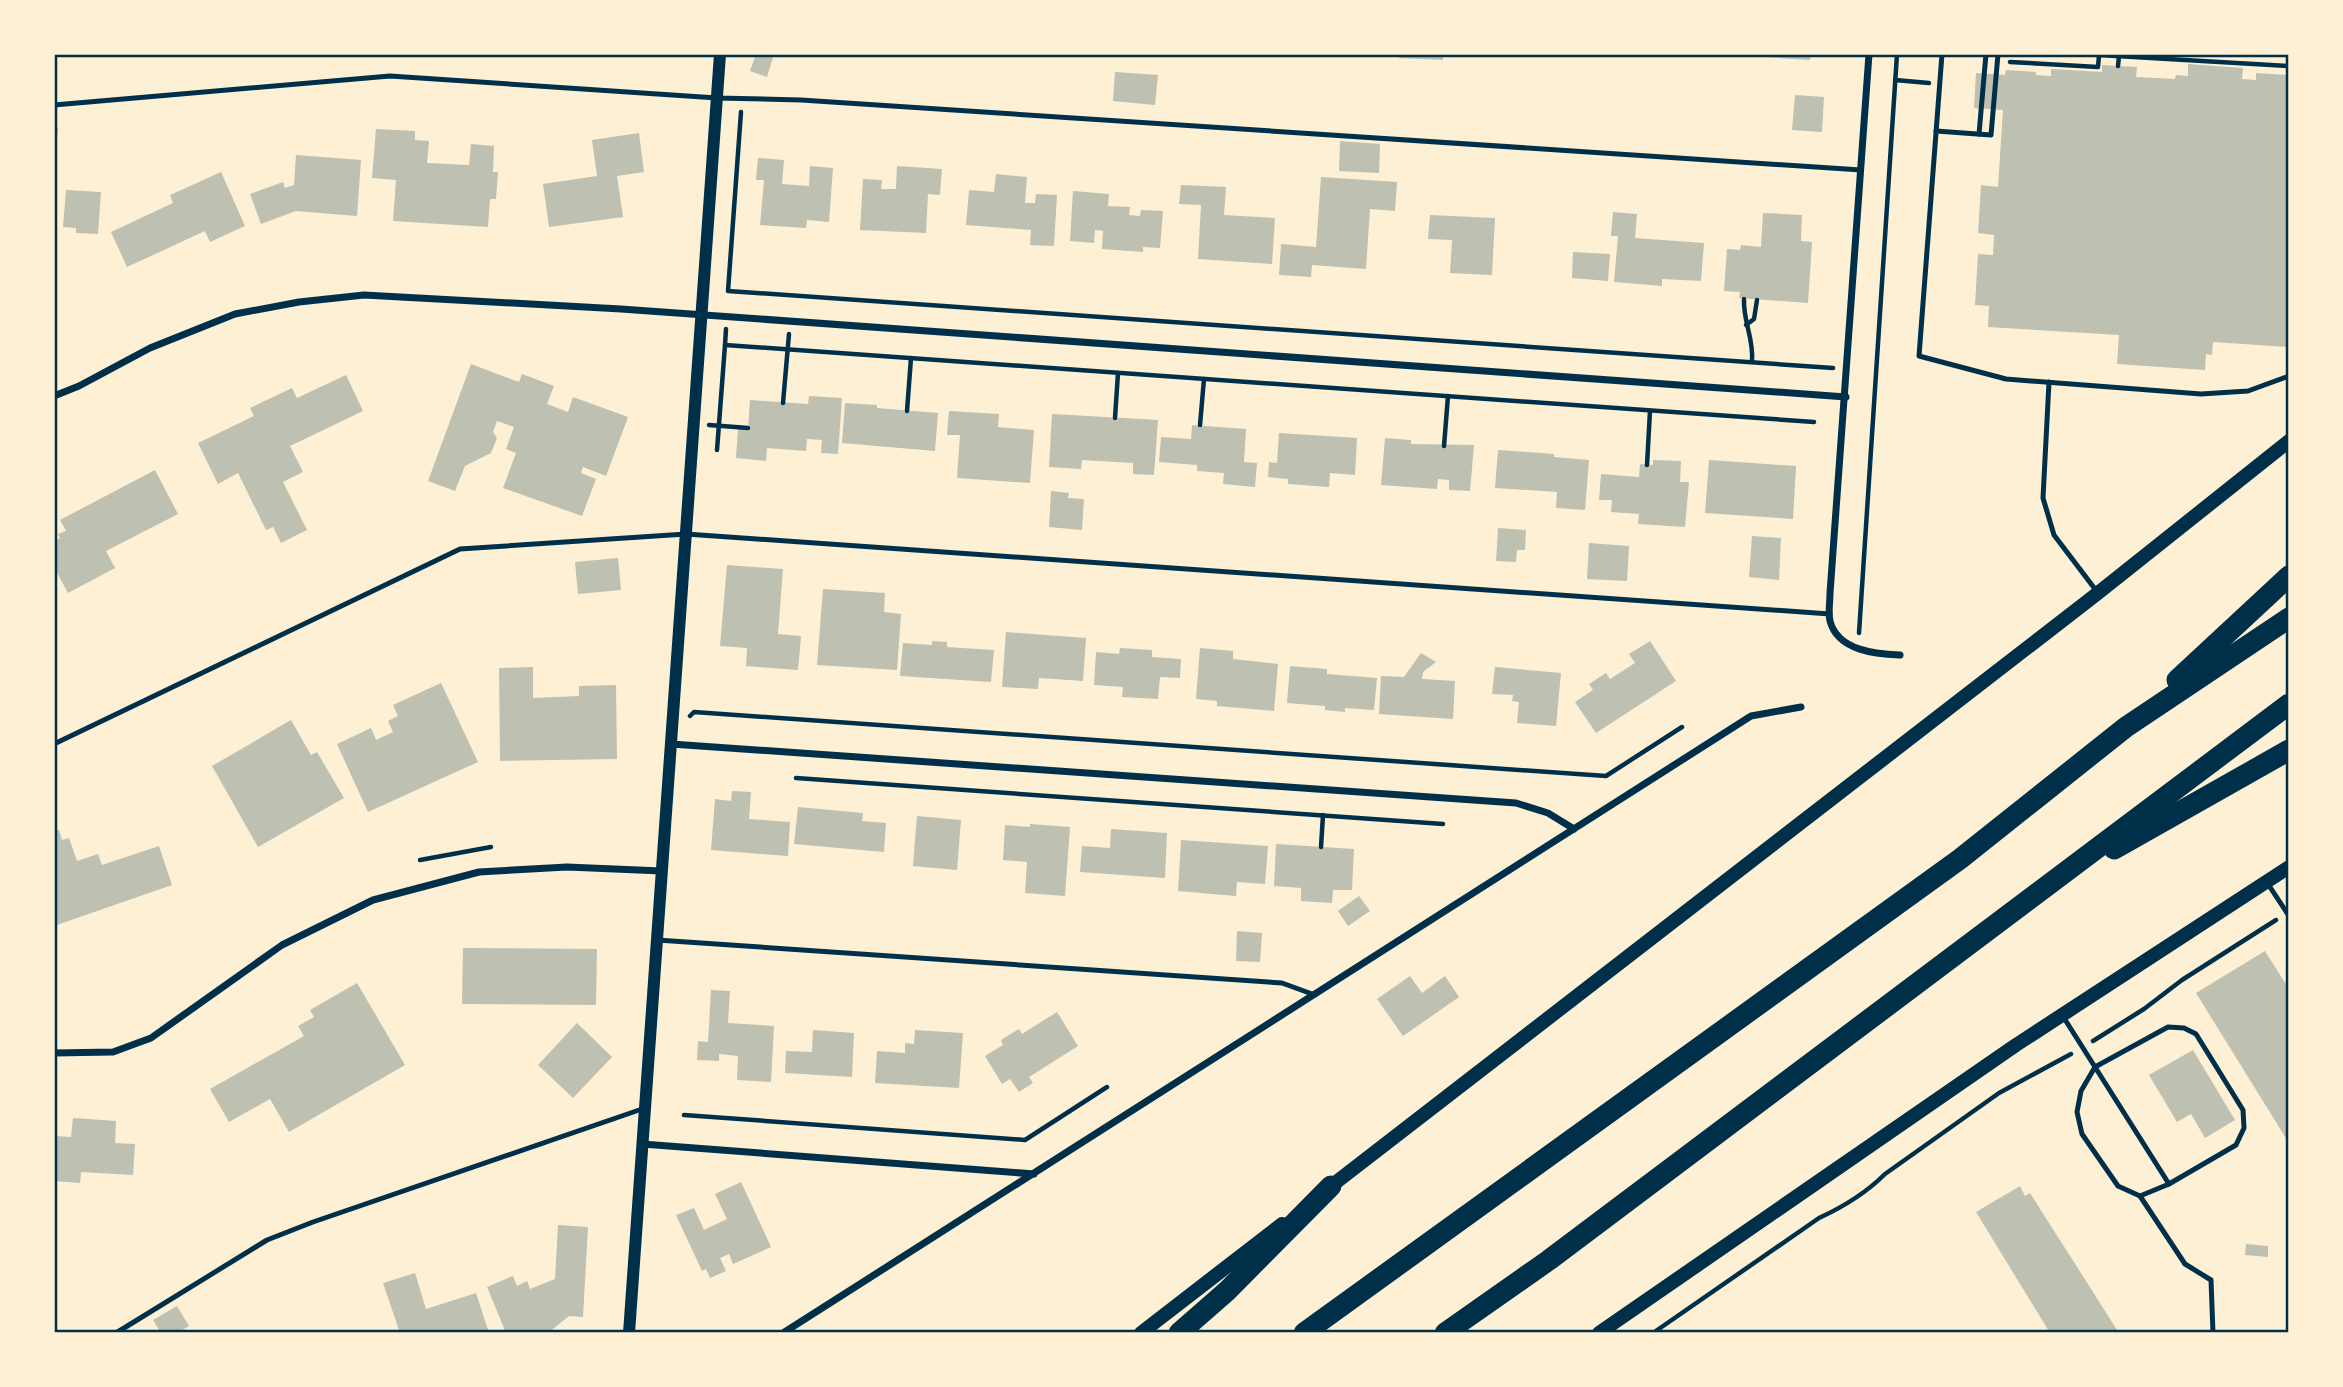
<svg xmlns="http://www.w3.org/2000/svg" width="2343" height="1387" font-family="Raleway,sans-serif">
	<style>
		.building { fill: #bec0b2 }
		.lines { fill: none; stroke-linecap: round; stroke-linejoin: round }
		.path { stroke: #003049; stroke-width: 4.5 }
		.service { stroke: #003049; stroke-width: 5 }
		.minor { stroke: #003049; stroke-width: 7 }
		.tertiary { stroke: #003049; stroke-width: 12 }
		.secondary { stroke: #003049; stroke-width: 14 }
		.motorway { stroke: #003049; stroke-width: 21 }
		.neatline { fill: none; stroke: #003049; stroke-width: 2.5 }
	</style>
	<rect width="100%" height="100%" fill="#fdf0d5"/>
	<g class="building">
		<path d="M756,54H774L767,77L750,71Z"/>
		<path d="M1399,54H1443V60L1399,58Z"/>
		<path d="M1748,54H1811L1810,60L1748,56Z"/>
		<path d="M2188,64L2243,68L2242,79L2256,80V73L2289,75V347L2213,342L2212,355L2206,354L2205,370L2117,364L2119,335L1988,327L1989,306L1975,305L1978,254L1993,255L1994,235L1978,233L1981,185L1998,187L2003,110L1974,108L1976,73L2005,75L2006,70L2036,72V75L2051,76V69L2102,72V65L2137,67L2136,77L2175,79L2176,75L2188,76Z"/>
		<path d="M1115,72L1158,75L1155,105L1113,101Z"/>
		<path d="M1795,95L1824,97L1822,132L1792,130Z"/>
		<path d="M54,128H58L56,156H54Z"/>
		<path d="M376,129L415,131V140L429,141L427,163L469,165L471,144L494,146L493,172H498L496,199H490L488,227L393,221L396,180L372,178Z"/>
		<path d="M639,133L644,172L617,176L623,217L549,227L543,184L597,176L592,140Z"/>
		<path d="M1340,141L1380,144L1379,173L1339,171Z"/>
		<path d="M296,155L361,160L357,216L296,211L261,224L250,194L283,182L285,188L294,185Z"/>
		<path d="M758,158L784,160L782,184L809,186L810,166L833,168L829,222L807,220L806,228L760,225L764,180H756Z"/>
		<path d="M897,166L942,169L940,195L928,194L926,233L860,230L863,179L882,180L881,189H896Z"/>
		<path d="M221,172L245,226L210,242L205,231L127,267L111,232L173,203L170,195Z"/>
		<path d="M996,174L1027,177L1025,203H1035L1036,194L1057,195L1054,246L1030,245L1031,230L966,225L969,190L994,192Z"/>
		<path d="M1321,177L1397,182L1395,211L1370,209L1366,269L1312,265L1311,277L1279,275L1281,244L1316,247Z"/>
		<path d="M1181,185L1226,187L1224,215L1275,218L1272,264L1198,259L1201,205L1179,204Z"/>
		<path d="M66,190L101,192L98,234L76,233V228L63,227Z"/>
		<path d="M1073,191L1109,194L1108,206L1130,207L1129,215L1140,216L1141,210L1163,211L1160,248L1143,247V252L1102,249L1103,231L1095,230L1094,243L1070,241Z"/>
		<path d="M1613,212L1637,214L1635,238L1704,243L1701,281L1662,279V286L1614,282L1618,236H1611Z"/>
		<path d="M1763,213L1802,215L1801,241L1812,242L1808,303L1739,298L1740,292L1724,291L1727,249L1740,250L1741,245L1761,247Z"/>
		<path d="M1430,215L1495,218L1492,275L1450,273L1452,240L1428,239Z"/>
		<path d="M1573,252L1610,254L1608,281L1572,278Z"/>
		<path d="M471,364L519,382L522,374L554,386L547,404L568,412L573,397L628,417L606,476L583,467L581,473L596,479L582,516L503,488L516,453L506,449L514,427L497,421L493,432L497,438L491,453L465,466L455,491L428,481Z"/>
		<path d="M346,375L363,411L290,446L303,472L283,482L307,530L281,543L273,527L266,530L238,473L218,484L198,443L254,416L250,408L292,388L297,398Z"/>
		<path d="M809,396L842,398L838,454L821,453L822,440L807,439L806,451L767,448L766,461L736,458L738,429L748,430L750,400L808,404Z"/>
		<path d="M845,403L877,405V408L938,413L935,451L842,443Z"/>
		<path d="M949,411L999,414L998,427L1034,430L1030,483L957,478L960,435H947Z"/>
		<path d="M1052,414L1158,420L1154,475L1133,474V463L1082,460L1081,469L1049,467Z"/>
		<path d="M1192,425L1246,429L1244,462L1257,463L1255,487L1223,484L1224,473L1197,471V465L1159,462L1161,437L1191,439Z"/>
		<path d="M1279,433L1357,438L1355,475L1330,473L1329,487L1288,484V479L1268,477L1269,462L1277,463Z"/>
		<path d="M1385,438L1411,440V444L1474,445L1470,491L1449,490V480L1438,479L1437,489L1381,485Z"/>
		<path d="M1498,450L1554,454V457L1589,460L1585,510L1556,508L1557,492L1495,488Z"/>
		<path d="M1653,460L1681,461L1680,482H1689L1685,527L1638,524L1639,514L1611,512L1612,500H1599L1601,474L1639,477L1640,464L1653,465Z"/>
		<path d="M1709,460L1796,466L1793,519L1705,513Z"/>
		<path d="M155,470L178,514L106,551L115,568L68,593L54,567V542L60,538L58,534L66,531L60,520Z"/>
		<path d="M1051,491L1069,493L1068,498L1084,499L1082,530L1049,527Z"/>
		<path d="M1498,528L1526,530L1525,550H1517L1516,562L1496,561Z"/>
		<path d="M1752,536L1781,538L1779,580L1749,577Z"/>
		<path d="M1589,543L1629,546L1627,581L1587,579Z"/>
		<path d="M618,558L621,590L578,594L575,562Z"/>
		<path d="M727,565L783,569L778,634L801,636L798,670L746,666L747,648L720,646Z"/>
		<path d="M823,589L885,593L884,612L901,614L897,670L817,665Z"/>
		<path d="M1006,632L1086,638L1083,681L1039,678L1038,689L1002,687Z"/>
		<path d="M932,641L947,642V647L994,650L991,682L900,676L903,643L932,645Z"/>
		<path d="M1650,641L1676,681L1596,733L1575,702L1593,690L1589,684L1606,673L1610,679L1635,663L1629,654Z"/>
		<path d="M1120,648L1152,650V657L1181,659L1180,678L1160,677L1158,699L1122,697L1123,687L1094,685L1096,652L1119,654Z"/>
		<path d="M1200,648L1233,651V659L1278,664L1274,711L1217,706V701L1196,699Z"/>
		<path d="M1421,653L1436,662L1423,672L1422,679L1455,681L1453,719L1379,714L1381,676L1404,677Z"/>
		<path d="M1290,666L1327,669V674L1377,678L1374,710L1345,708V712L1325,710V706L1287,703Z"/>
		<path d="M533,667V698L579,696V686L616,685L617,759L500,761L499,668Z"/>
		<path d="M1495,667L1561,673L1556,726L1517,723L1519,702L1512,701L1513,695L1492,694Z"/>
		<path d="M441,683L478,762L368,812L337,744L371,728L376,740L393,732L388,721L398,716L393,705Z"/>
		<path d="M291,720L311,755L317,752L344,798L258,847L212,766Z"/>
		<path d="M732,791L751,792L749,819L790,822L788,856L711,850L715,799L731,801Z"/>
		<path d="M798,807L863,813L862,821L886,823L884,852L794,844Z"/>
		<path d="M917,816L961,820L957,870L913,866Z"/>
		<path d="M1030,824L1070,827L1065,896L1025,893L1027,862L1003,860L1005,825L1030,827Z"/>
		<path d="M1111,829L1167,833L1165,878L1080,872L1082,846L1110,848Z"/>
		<path d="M54,830H59L62,840L69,838L77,861L98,854L102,865L159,846L172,885L54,926Z"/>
		<path d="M1181,840L1268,846L1265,884L1237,882L1236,896L1178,891Z"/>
		<path d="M1276,844L1354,849L1352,890H1333L1332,903L1301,901V888L1274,886Z"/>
		<path d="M1359,896L1370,911L1348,926L1338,911Z"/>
		<path d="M1237,931L1262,933L1260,962L1236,961Z"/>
		<path d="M463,948L597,949L596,1005L462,1004Z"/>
		<path d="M2265,951L2289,989V1143L2196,993Z"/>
		<path d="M1410,976L1422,993L1445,976L1459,997L1403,1036L1377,999Z"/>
		<path d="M357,983L405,1065L289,1132L270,1099L229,1122L210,1089L304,1036L298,1026L314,1017L310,1010Z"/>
		<path d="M711,990L730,991L728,1023L774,1026L771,1082L737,1080L738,1056L719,1054V1061L697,1060L698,1041L708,1042Z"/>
		<path d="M1057,1012L1078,1046L1029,1077L1033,1083L1019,1092L1010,1079L1002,1084L985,1056L1003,1045L1001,1040L1019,1029L1022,1034Z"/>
		<path d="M577,1023L612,1057L573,1098L538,1065Z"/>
		<path d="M813,1030L854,1033L852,1077L785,1073L786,1051L812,1052Z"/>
		<path d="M915,1030L963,1033L959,1088L875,1083L877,1051L905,1053V1043L914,1044Z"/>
		<path d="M2193,1050L2235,1120L2205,1138L2191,1114L2177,1122L2149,1075Z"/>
		<path d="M73,1118L116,1121L115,1143L135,1144L133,1175L81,1172L80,1183L54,1181V1136L71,1137Z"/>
		<path d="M741,1182L771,1247L733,1264L729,1254L720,1258L726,1271L710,1278L706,1269L702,1271L676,1215L694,1208L704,1230L727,1219L715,1194Z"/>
		<path d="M2020,1186L2025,1196L2030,1193L2119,1333H2050L1976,1212Z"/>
		<path d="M558,1225L588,1227L583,1317L569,1316L548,1333H506L487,1287L513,1276L517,1286L527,1281L530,1289L555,1279Z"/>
		<path d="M2246,1244L2268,1246V1257L2245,1255Z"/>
		<path d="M415,1273L426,1309L476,1293L489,1333H400L383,1283Z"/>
		<path d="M177,1306L189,1326L177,1333H161L153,1320Z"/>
	</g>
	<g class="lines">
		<g class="path">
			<path d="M2010,62L2098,67L2099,55L2289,66"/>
			<path d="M2118,66L2119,56"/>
			<path d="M1895,80L1929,83"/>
			<path d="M741,112L728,291L1833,368"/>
			<path d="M1744,299C1743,322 1754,338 1752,362"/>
			<path d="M1746,325L1754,319L1757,300"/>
			<path d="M725,345L726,329"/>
			<path d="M783,403L789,334"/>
			<path d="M907,411L911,358"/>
			<path d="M1115,418L1118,373"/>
			<path d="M709,425L748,428"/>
			<path d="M1200,425L1204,379"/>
			<path d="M1444,446L1448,396"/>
			<path d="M717,450L725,345L1814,422"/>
			<path d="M1647,465L1650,411"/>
			<path d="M1859,633L1897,54"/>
			<path d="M690,716L694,712L1606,776L1682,727"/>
			<path d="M796,778L1443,824"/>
			<path d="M1321,847L1323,815"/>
			<path d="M420,860L491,847"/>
			<path d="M2093,1041L2144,1009L2182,980L2276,920"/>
			<path d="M684,1115L1025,1140L1107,1087"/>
			<path d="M1653,1333L1819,1218C1843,1207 1866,1193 1885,1174L1999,1093L2071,1054"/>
		</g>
		<g class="service">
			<path d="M1942,54L1919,356L2006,379L2201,394L2248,391L2289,376"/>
			<path d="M54,105L390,76L717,98L801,100L1861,170"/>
			<path d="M1936,131L1991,135L1998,54"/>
			<path d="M1979,134L1986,54"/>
			<path d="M2049,382L2043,498L2054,535L2098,593"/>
			<path d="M54,744L460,549L686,534L1830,614"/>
			<path d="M2268,884L2289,916"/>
			<path d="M657,940L1282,983L1315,995"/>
			<path d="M2064,1018L2169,1184"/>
			<path d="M2168,1027L2184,1028L2196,1034L2243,1110L2244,1128L2236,1145L2169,1184L2140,1196L2118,1186L2082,1134L2077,1112L2081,1091L2095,1067Z"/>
			<path d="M2140,1196L2185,1264L2211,1280L2213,1333"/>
			<path d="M116,1333L267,1240L313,1222L645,1108"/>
		</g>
		<g class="minor">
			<path d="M1869,54L1830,593C1830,602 1828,613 1830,621C1838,651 1876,654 1900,655"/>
			<path d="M54,396L79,386L150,348L235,314L299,302L364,295L621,309L1846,397"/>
			<path d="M671,744L1516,803L1548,813L1574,829"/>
			<path d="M54,1053L113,1052L151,1038L282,945L373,900L479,872L567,867L662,871"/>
			<path d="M642,1144L1034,1174"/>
			<path d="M783,1333L1751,716L1801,707"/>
		</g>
		<path class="tertiary" d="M629,1333L720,54"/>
		<g class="secondary">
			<path d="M1326,1190L2098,593L2289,441"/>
			<path d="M1141,1333L1282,1224"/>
			<path d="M1599,1333L2016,1045L2289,867"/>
		</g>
		<g class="motorway">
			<path d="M2177,680L2289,576"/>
			<path d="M2114,849L2289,750"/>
			<path d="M1179,1333L1227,1291L1331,1186"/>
			<path d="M1304,1333L1960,859L2126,727L2289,618"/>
			<path d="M1445,1333L1549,1260L2289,704"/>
		</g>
	</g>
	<rect width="2343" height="1387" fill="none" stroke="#fdf0d5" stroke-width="112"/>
	<rect x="56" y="56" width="2231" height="1275" class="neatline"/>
</svg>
